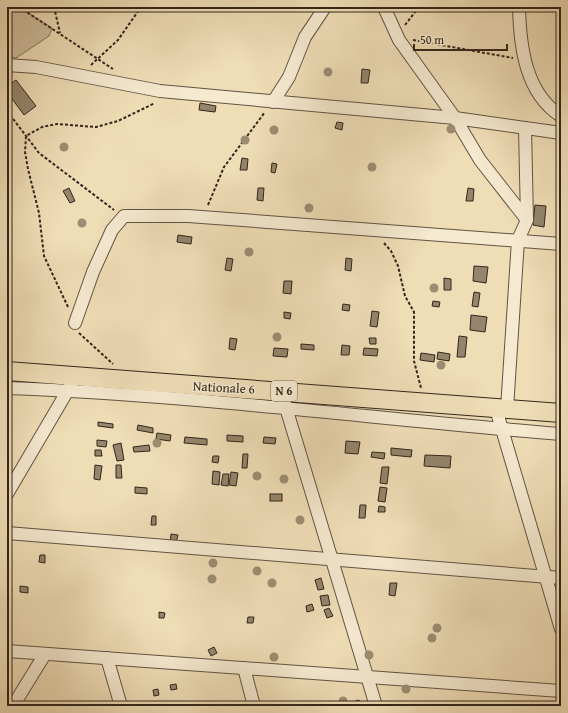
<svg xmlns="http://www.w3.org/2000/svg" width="568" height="713" font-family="'Gentium Book Plus',serif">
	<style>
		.green { fill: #cfbe9c; stroke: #80725c }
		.building { fill: #94856c; stroke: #32261b }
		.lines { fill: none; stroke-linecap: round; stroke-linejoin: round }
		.street-casing { stroke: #615442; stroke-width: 14 }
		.primary-casing { stroke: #32261b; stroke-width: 20 }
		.path { stroke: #32261b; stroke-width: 2; stroke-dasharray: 3 2; stroke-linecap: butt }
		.street { stroke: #f5e9d0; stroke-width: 12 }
		.primary { stroke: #efddb6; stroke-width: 18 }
		.tree { fill: #9c8d72 }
		.labels { text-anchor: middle; stroke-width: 3; stroke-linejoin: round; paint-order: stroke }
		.shield { fill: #f5e9d0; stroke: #6c6051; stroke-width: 1 }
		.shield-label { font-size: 12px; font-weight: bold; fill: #32261b }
		.street-label { font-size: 13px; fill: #32261b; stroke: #f5e9d0 }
	</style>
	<rect width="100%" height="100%" fill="#efddb6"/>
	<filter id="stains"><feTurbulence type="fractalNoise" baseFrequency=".005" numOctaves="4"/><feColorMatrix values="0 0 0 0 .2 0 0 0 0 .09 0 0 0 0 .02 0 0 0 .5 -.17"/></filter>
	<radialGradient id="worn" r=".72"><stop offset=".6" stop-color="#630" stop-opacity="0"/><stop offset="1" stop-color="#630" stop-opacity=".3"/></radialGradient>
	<path class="green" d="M7,7H19L52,28L49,36L16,58L7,57Z"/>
	<g class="building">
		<path d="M362,69L370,70L368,83H361Z"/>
		<path d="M16,80L36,106L24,115L7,92V82L9,85Z"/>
		<path d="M200,103L216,106L215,112L199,110Z"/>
		<path d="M337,122L343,123L342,130L335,128Z"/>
		<path d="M242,158L248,159L247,170H240Z"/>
		<path d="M272,163L277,164L275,173L271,172Z"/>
		<path d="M69,188L75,201L70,203L63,191Z"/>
		<path d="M258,188H264L263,201L257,200Z"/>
		<path d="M468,188L474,189L473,201H466Z"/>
		<path d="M535,205L546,206L544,227L533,225Z"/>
		<path d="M178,235L192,237L191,244L177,242Z"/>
		<path d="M227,258L233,259L231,271L225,270Z"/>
		<path d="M346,258L352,259L351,271L345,270Z"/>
		<path d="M474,266L488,267L486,283L473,281Z"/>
		<path d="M444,278L451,279V290H444Z"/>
		<path d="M284,281H292L291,294L283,293Z"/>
		<path d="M474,292L480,293L478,307L472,306Z"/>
		<path d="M433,301L440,302L439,307L432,306Z"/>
		<path d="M343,304L350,305L349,311L342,310Z"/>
		<path d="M372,311L379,312L377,327L370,326Z"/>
		<path d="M284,312L291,313L290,319L284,318Z"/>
		<path d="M471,315L487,317L485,332L470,330Z"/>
		<path d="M459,336L467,337L465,357H457Z"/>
		<path d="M230,338L237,339L235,350L229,349Z"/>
		<path d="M369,338H376V344H370Z"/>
		<path d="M301,344L314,345V350L301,349Z"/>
		<path d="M342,345L350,346L349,355H341Z"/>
		<path d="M274,348L288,349L287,357L273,356Z"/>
		<path d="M364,348L378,349L377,356L363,355Z"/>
		<path d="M438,352L450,354L449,361L437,359Z"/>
		<path d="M421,353L435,355L434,362L420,360Z"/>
		<path d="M98,422L113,424V428L98,426Z"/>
		<path d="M138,425L153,428V433L137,430Z"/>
		<path d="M157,433L171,435L170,441L156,439Z"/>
		<path d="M227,435L243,436V442L227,441Z"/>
		<path d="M185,437L207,439V445L184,443Z"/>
		<path d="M264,437L276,438L275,444L263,443Z"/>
		<path d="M97,440L107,441L106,447L97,446Z"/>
		<path d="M346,441L360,442L358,454L345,453Z"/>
		<path d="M121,443L124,460L117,461L113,445Z"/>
		<path d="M149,445L150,451L134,452L133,447Z"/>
		<path d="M391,448L412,450L411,457L391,455Z"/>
		<path d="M95,450H101L102,456H95Z"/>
		<path d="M372,452L385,453L384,459L371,457Z"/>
		<path d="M243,454H248L247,468H242Z"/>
		<path d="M425,455L451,456L450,468L424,466Z"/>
		<path d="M213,456H219L218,463L212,462Z"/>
		<path d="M95,465L102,466L100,480L94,479Z"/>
		<path d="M116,465H121L122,478H116Z"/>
		<path d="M382,467H389L387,484L380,483Z"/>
		<path d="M213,471L220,472L219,485L212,484Z"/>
		<path d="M231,472L238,473L236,486L229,485Z"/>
		<path d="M223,474H229L228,486L221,485Z"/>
		<path d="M135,487L147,488V494L135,493Z"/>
		<path d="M380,487L387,488L385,502L378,501Z"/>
		<rect x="270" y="494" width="12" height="7"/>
		<path d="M360,505H366L365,518H359Z"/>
		<path d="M379,506L385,507V512H378Z"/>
		<path d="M152,516H156V525H151Z"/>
		<path d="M171,534L178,535L176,543L170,542Z"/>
		<path d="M40,555H45V563L39,562Z"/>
		<path d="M321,578L324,589L318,590L315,580Z"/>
		<path d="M390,583H397L395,596L389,595Z"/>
		<path d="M11,585L12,591L8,592L7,586Z"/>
		<path d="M20,586L28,587V593L20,592Z"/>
		<path d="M328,595L330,605L322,606L320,596Z"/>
		<path d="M312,604L314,610L307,612L306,606Z"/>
		<path d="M329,608L333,616L327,618L324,610Z"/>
		<path d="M159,612L165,613L164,618H159Z"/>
		<path d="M248,617H254L253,623H247Z"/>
		<path d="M214,647L217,653L211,656L208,650Z"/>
		<path d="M176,684L177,689L171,690L170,685Z"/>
		<path d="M158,689L159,695L154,696L153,690Z"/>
		<path d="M359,700L361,706H349V703Z"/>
	</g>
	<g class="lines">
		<g class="street-casing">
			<g id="street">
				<path d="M384,7L399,40L455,118L480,160L527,220"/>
				<path d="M519,7C520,46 525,93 561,116"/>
				<path d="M7,65L36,67L160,91L455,118L561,133"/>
				<path d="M273,102L289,77L305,37L325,7"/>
				<path d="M75,323L93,272L112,230L124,216H188L561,244"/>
				<path d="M7,388C192,395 376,419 561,434"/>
				<path d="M284,401L376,706"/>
				<path d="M496,409L561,629"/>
				<path d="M507,409L518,240L527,220L525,128"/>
				<path d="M7,494L71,385"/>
				<path d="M7,533L561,578"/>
				<path d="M7,651L561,691"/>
				<path d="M107,658L121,706"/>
				<path d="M244,668L254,706"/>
				<path d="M13,706L45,654"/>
			</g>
		</g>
		<g class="primary-casing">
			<path id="primary" d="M7,371L561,413"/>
		</g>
		<g class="path">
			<path d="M19,7L113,69"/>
			<path d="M54,7L60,33"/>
			<path d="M405,25L419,7"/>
			<path d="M413,40L513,58"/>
			<path d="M91,65L118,40L141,7"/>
			<path d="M7,111L39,153L114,210"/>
			<path d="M208,205L224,167L265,112"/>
			<path d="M384,243L391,251L398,266L405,296L414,312V361L421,388"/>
			<path d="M68,307L44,256L39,213L28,169L25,152L26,136L42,127L57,124L96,127L118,121L155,103"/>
			<path d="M79,333L113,364"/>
		</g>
		<use href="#street" class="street"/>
		<use href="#primary" class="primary"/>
	</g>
	<g class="tree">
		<circle cx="328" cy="72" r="4.5"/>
		<circle cx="451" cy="129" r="4.5"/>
		<circle cx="274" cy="130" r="4.5"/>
		<circle cx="245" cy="140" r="4.5"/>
		<circle cx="64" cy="147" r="4.5"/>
		<circle cx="372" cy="167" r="4.5"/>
		<circle cx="309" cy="208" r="4.5"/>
		<circle cx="82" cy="223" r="4.5"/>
		<circle cx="249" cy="252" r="4.5"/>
		<circle cx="434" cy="288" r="4.5"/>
		<circle cx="277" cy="337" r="4.5"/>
		<circle cx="441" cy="365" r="4.5"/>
		<circle cx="157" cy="443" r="4.5"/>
		<circle cx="257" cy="476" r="4.5"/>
		<circle cx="284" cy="479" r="4.5"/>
		<circle cx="300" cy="520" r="4.5"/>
		<circle cx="213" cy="563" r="4.5"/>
		<circle cx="257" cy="571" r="4.5"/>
		<circle cx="212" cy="579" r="4.5"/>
		<circle cx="272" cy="583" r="4.5"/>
		<circle cx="437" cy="628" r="4.5"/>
		<circle cx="432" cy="638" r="4.5"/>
		<circle cx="369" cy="655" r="4.5"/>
		<circle cx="274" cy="657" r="4.5"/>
		<circle cx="406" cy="689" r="4.5"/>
		<circle cx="343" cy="701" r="4.5"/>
	</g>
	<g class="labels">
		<rect class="shield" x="271" y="381" width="26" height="20" rx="3"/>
		<g class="shield-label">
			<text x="284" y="395">N 6</text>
		</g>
		<g class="street-label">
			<text transform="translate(224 387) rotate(3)" y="5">Nationale 6</text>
		</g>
	</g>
	<rect width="568" height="713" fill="none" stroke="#efddb6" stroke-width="24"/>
	<rect x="8" y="8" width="552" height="697" fill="none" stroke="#32261b" stroke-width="2"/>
	<rect x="12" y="12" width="544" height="689" fill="none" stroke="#32261b"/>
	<path d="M414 44v6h93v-6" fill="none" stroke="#32261b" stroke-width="2"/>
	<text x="420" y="44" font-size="12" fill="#32261b" stroke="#f5e9d0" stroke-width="3" paint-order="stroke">50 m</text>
	<rect width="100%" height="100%" filter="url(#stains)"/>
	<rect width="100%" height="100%" fill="url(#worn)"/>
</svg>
